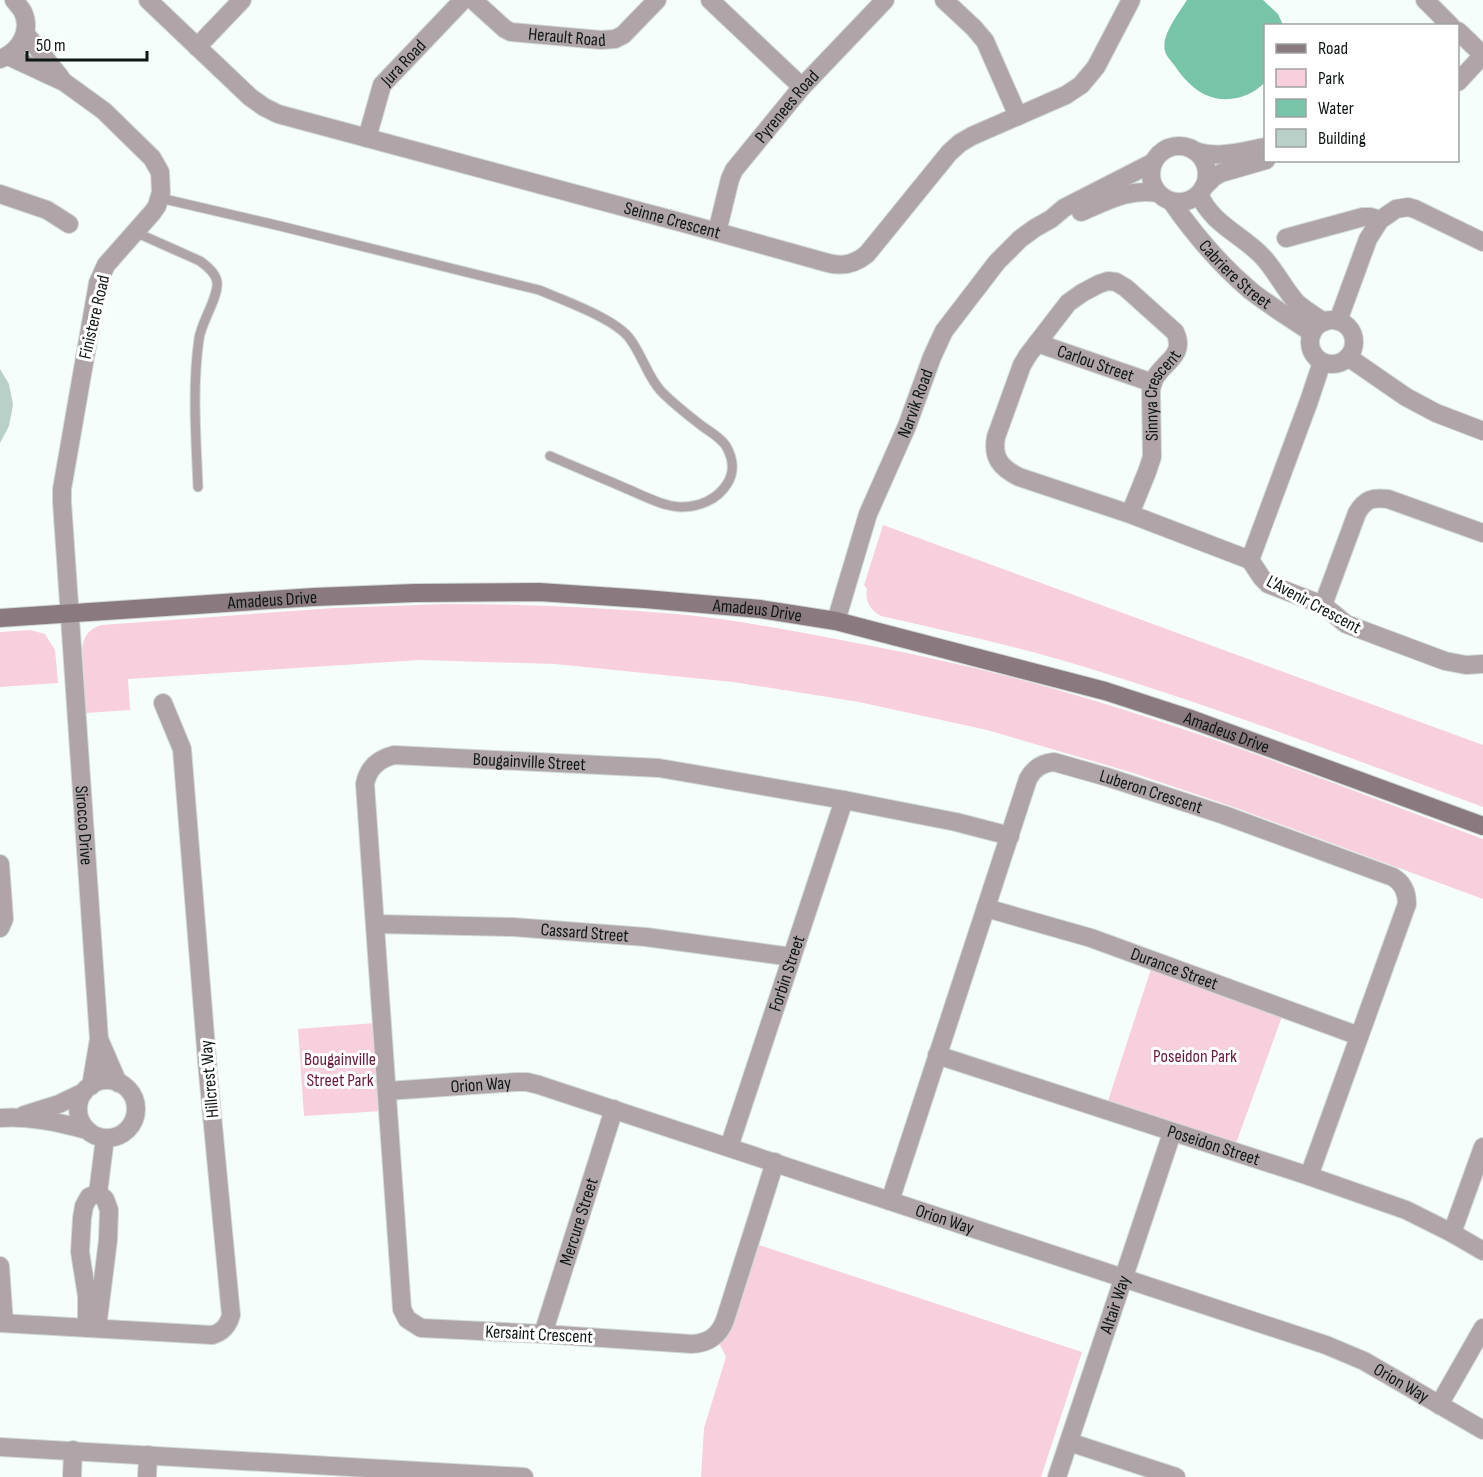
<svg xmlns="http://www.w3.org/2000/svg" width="1483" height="1477" font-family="'Sofia Sans Condensed',sans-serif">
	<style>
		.green { fill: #f8cfdc }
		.water { fill: #77c4a9 }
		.building { fill: #b8d0c7 }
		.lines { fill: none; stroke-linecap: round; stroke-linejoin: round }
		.lane-casing { stroke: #d0d9d5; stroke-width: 11 }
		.street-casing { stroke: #d0d9d5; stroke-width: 20 }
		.secondary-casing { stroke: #d0d9d5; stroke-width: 20 }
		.lane { stroke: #afa4a8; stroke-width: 9 }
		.street { stroke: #afa4a8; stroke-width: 18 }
		.secondary { stroke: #8a7a7f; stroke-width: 18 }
		.labels { text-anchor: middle; stroke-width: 6; stroke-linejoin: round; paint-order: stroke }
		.street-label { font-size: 18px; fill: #0e1714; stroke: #fff }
		.park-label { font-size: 18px; fill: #67183d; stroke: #fff }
	</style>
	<rect width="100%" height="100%" fill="#f5fefa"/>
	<g class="green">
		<path d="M883,525L1483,745V807C1356,760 1230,712 1101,672C1029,649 955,633 881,616C870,610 865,602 867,589L864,585Z"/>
		<path d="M446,604C523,604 600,607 677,614C730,619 783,629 836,639C916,654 994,671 1072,694C1211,734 1347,789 1483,839V899L1231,806L1130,772L1028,742L987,730L859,702L733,682L555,664L420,660L128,679L130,710L86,713L82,648C84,635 90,628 102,625L334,608Z"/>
		<path d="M30,630L45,634L55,650L58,683L0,687V632Z"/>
		<path d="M1152,966L1283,1014L1235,1146L1107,1104Z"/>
		<path d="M375,1023L382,1111L304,1116L298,1029Z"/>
		<path d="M756,1244L1082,1352L1041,1477H701L704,1428L726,1357L719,1343Z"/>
	</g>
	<path class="water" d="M1187,0H1263L1278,14L1283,25L1266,26V81C1251,98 1226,104 1206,95C1194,90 1182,77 1175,66C1172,62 1166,56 1165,51C1161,35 1179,13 1187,0Z"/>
	<path class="building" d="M0,369L9,384L13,405L9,426L0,443Z"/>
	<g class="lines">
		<g class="lane-casing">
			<g id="lane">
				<path d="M160,198L280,226L539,290C563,300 616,319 630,339C642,355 647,375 660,390C672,403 688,415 702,426C710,432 720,437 726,446C733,458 735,472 727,484C717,500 699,507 680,507C662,506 642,495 625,488C600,477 575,467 550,456"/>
				<path d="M135,232L200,261C207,266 216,273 217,282C219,297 201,322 199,339C192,387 196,438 198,487"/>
			</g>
		</g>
		<g class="street-casing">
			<g id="street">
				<path id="s1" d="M148,0L250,97L264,107L278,114L717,232L828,263C843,267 855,264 867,254L949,153L960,143L972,136L1066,95L1081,85L1096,67L1131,0"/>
				<path id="s2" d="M473,0L505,29L511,32L601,40L615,39L623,35L657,0"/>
				<path d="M710,0L802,87"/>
				<path d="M944,0L974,28L985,41L1018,116"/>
				<path d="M1425,0L1451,26"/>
				<path d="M1458,31L1483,55"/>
				<path d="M25,33L61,78"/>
				<path d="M197,47L242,0"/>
				<path id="s3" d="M8,56L64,82L104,111L152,158L160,172L161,192L157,206L152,213L106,265L98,283L62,489V502L99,1039L91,1086"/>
				<path d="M0,59C19,52 32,32 23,12C21,8 17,4 14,0"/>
				<path d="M1458,82L1483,55"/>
				<path id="s4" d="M367,138L382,85L463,0"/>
				<circle cx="1179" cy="174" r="28"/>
				<path d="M1195,151C1218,159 1242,151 1266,147"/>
				<path d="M1203,188L1214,177L1221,173L1266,160"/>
				<path d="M0,194L47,210L69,224"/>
				<path d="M1199,194C1211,223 1240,234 1261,255C1275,269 1284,289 1297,303C1305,310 1315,316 1324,322"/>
				<path id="s5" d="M1171,201C1194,234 1220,265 1251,291C1270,306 1292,319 1312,333"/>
				<path d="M1081,212C1107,201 1129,188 1158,193"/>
				<path id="s6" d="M717,232L730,179L734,170L802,87L885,0"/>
				<path d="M1286,238L1363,217H1371L1380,220"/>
				<circle cx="1332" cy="342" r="22"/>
				<path d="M1338,321L1368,239L1380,220L1396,209L1408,207L1415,209L1483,242"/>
				<path id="s7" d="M1037,343L1153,383"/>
				<path d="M1348,357L1406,397L1436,413L1483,431"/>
				<path d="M1322,362L1309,401L1250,560L1262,578L1268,584L1323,605L1346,624L1445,661L1466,665L1483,664"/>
				<path id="s8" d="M1130,514L1147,472L1152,457L1151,392C1151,391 1152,383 1153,382C1160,363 1187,357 1175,332L1126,288L1116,282L1108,281L1099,284L1082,293L1068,303L1028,355L1022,365L996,437C992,458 1001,468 1019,477L1130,514L1250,560"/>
				<path d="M1323,605L1357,513C1365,499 1373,497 1388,499L1483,533"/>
				<path id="s9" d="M836,621L868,514L907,426L932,357L944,331L997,262L1020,239L1035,228L1051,219L1064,208L1152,163"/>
				<path d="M0,864L4,919L0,928"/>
				<path id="s10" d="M986,908L1091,938L1359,1036"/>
				<path id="s11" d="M375,924L513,927L646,937L792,957"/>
				<path d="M99,1039L118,1083"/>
				<path id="s12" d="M937,1055L1309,1176L1406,1210L1452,1233L1483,1251"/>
				<circle cx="107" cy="1109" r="29"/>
				<path id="s13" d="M387,1091L516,1082H527L539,1085L1326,1345L1364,1361L1483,1430"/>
				<path d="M24,1115L59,1104L84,1092"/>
				<path d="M0,1118C30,1116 58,1122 87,1130"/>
				<path id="s14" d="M729,1147L844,800"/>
				<path id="s15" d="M775,1162L725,1320C719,1336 709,1343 692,1344L543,1334L421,1328L407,1319L402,1309L365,784C368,768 378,759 394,755L659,768L844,800L956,822L1010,836"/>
				<path d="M98,1193L105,1138"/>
				<path id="s16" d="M890,1201L1028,779C1034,768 1042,763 1054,762L1107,777L1224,815L1393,877C1403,883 1407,892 1407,904L1309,1176"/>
				<path d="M1452,1233L1483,1147"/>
				<path d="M0,1266L4,1323"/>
				<path d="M0,1323L212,1335C223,1332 228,1326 231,1315L208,1073L182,749L163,703"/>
				<path d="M87,1328V1296L80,1252L82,1218L84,1206L89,1197L98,1193"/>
				<path d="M97,1328L108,1240L109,1210L105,1199L98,1193"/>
				<path id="s17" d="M543,1334L614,1109"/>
				<path d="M1439,1405L1483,1328"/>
				<path d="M1069,1442L1176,1477"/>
				<path d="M0,1447L524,1477"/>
				<path d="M72,1477L73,1450"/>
				<path d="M147,1477L148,1455"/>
				<path id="s18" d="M1057,1477L1172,1133"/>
			</g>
		</g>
		<g class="secondary-casing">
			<g id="secondary">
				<path id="s19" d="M0,618L314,597L415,593L539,592L645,599L760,609L836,621L1105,691L1188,718L1483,826"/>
			</g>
		</g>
		<use href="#lane" class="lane"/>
		<use href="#street" class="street"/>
		<use href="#secondary" class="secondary"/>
	</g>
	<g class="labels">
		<g class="street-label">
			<text dy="6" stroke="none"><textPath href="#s2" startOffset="106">Herault Road</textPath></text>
			<text dy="6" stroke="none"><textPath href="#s4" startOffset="86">Jura Road</textPath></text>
			<text dy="6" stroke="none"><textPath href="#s6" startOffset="147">Pyrenees Road</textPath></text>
			<text dy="6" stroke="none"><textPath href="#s1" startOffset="582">Seinne Crescent</textPath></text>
			<text dy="6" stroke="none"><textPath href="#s5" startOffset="98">Cabriere Street</textPath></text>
			<text transform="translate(94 317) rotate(-77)" y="6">Finistere Road</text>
			<text dy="6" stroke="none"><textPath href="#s7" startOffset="62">Carlou Street</textPath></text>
			<text dy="6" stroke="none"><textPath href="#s8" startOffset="126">Sinnya Crescent</textPath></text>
			<text dy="6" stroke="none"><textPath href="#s9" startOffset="232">Narvik Road</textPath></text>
			<text dy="6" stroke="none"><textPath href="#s19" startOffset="273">Amadeus Drive</textPath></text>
			<text transform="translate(1314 604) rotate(28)" y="6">L'Avenir Crescent</text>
			<text dy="6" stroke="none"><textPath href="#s19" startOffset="759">Amadeus Drive</textPath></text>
			<text dy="6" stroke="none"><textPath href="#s19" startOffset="1245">Amadeus Drive</textPath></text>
			<text dy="6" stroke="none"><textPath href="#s15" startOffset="1214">Bougainville Street</textPath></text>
			<text dy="6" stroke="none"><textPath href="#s16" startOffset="578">Luberon Crescent</textPath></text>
			<text dy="6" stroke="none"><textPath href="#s3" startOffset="873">Sirocco Drive</textPath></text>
			<text dy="6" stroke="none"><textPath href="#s11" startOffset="210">Cassard Street</textPath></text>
			<text dy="6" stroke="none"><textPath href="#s10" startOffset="198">Durance Street</textPath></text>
			<text dy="6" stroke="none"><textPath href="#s14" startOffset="183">Forbin Street</textPath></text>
			<text transform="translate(209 1079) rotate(-95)" y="6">Hillcrest Way</text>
			<text dy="6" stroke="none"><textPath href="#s13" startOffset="94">Orion Way</textPath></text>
			<text dy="6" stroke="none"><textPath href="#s12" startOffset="291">Poseidon Street</textPath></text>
			<text dy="6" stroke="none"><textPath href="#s13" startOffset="580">Orion Way</textPath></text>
			<text dy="6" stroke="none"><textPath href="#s17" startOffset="118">Mercure Street</textPath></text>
			<text dy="6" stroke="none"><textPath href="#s18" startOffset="182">Altair Way</textPath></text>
			<text transform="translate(539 1334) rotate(3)" y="6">Kersaint Crescent</text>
			<text dy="6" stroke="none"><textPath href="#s13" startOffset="1066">Orion Way</textPath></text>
		</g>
		<g class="park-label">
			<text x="1195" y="1062">Poseidon Park</text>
			<text x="340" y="1065">Bougainville<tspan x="340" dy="21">Street Park</tspan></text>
		</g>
	</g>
	<rect x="1264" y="24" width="195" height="138" fill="#ffffff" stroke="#9fa2a1" stroke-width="1.5"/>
	<rect x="1276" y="44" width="30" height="9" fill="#8a7a7f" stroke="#9fa2a1" stroke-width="1.5"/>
	<text x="1318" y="54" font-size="18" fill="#0e1714">Road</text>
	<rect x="1276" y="69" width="30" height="18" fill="#f8cfdc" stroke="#9fa2a1" stroke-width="1.5"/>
	<text x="1318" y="84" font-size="18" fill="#0e1714">Park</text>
	<rect x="1276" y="99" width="30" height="18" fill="#77c4a9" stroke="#9fa2a1" stroke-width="1.5"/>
	<text x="1318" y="114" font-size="18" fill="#0e1714">Water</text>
	<rect x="1276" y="129" width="30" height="18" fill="#b8d0c7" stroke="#9fa2a1" stroke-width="1.5"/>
	<text x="1318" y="144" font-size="18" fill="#0e1714">Building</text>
	<path d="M27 51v9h120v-9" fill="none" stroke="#0e1714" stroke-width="3"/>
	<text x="36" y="51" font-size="18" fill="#0e1714" stroke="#ffffff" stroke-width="4.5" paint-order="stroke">50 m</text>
</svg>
